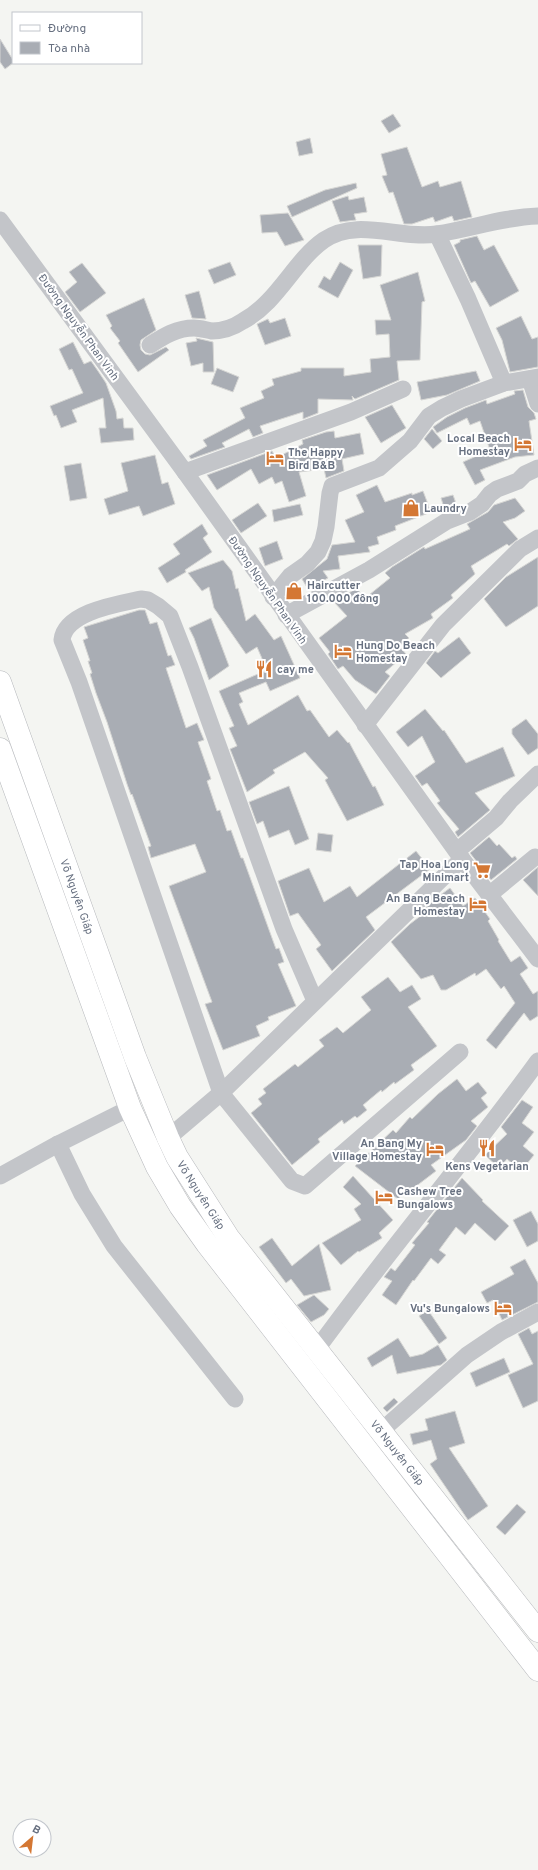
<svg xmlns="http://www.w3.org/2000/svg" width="538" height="1870" font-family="Overpass,sans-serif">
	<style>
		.building { fill: #a9adb4; stroke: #d6d6d4 }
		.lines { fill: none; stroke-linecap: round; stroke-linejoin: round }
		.major-casing { stroke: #b6b8bc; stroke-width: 23 }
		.minor { stroke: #c3c5c9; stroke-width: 17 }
		.major { stroke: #fff; stroke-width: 22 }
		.labels { text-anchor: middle; stroke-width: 4; stroke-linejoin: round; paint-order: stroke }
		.street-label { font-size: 11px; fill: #677080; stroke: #fff }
		.poi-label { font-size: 11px; font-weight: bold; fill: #677080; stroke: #fff; text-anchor: start }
	</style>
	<rect width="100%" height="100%" fill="#f4f5f2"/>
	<g class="building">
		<path d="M0,39L13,60V63L5,69L0,62Z"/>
		<path d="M393,114L401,126L389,133L381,121Z"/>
		<path d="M310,138L313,153L299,156L296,142Z"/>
		<path d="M407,147L422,187L438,181L440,187L461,181L472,217L454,221L452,216L435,222L433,217L412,224H404L393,192L389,193L382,176L387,175L381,154Z"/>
		<path d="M356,183L357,188L292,217L287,206L325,190Z"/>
		<path d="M348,196L349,200L364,197L367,212L354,214L356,220L340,222L332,201Z"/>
		<path d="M288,213L304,240L285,246L277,232L262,233L260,215Z"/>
		<path d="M477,236L484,250L494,245L519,291L490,307L475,281L471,283L454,245L460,242V240Z"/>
		<path d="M358,245H382L381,276L363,279Z"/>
		<path d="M230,262L236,275L214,284L208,270Z"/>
		<path d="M340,262L353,270L338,298L318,287L324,276L330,280Z"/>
		<path d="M82,263L106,293L80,312L65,292L77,282L69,272Z"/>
		<path d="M418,272L425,301L422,302L420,360L397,361L399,380L355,399L352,396L353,400L318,399V413L303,419V412L281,419L260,426L263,433L253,437L249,429L222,443L225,447L191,459L189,456L207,446L203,440L245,418L240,408L264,398L261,391L274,385L272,379L301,371V368H344V376L371,372L370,359L390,357L389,334L376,335L375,320H391L380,285Z"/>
		<path d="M199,291L201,298L206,319L192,318L185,295Z"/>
		<path d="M144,298L156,330L141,340L140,345L141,350L145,354L150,355L166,347L169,350L138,372L118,343L120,341L110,328L112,326L106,315Z"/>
		<path d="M521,316L532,339L538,337V367L510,372L502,340L496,328Z"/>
		<path d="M285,318L291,336L265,345L257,324L268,319L270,323Z"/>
		<path d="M196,338L213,342L214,372H203V363L191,366L186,343L197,341Z"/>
		<path d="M73,342L84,364L91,361L98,371L106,383L116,411L117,419L123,418L124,428H133L134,440L101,443L99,428H106L103,398L72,410L77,422L61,428L56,415L54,416L50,406L83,393L72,369L69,370L59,349Z"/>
		<path d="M217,368L239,377L233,392L211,384Z"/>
		<path d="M476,371L480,381L447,395L421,400L417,382Z"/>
		<path d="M523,390L528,407L534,413L536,419L529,421L534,455L515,457L480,470L485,480L475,485L463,462L490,450L480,421L470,425L467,418L437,433L433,427L447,417L465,408L486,400L487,404L515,394L514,391Z"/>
		<path d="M392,405L406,428L381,443L365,417Z"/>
		<path d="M432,429L442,441L433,449L424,439Z"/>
		<path d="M334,431L335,438L360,433L364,454L342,459L344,471L326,478L324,469L299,472L306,496L289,502L282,481L275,484L272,477L259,484L251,469L217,490L207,475L272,451L276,458L303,444L302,440L326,432Z"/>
		<path d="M155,455L162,484L168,482L175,504L143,516L139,506L109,515L104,499L128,491L121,463Z"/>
		<path d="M81,463L87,498L70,501L64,466Z"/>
		<path d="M377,485L385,502L412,493V495L423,491L431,512L395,526L396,530L377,537L379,544L368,547L370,552L338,556L340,569L323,571L328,578L308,589L302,579L327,559L332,545L355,542L345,520L364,512L356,495Z"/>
		<path d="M453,495L457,506L445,511L441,498Z"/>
		<path d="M515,498L525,511L515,518L503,522L518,539L509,546L507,544L471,566L475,574L451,595L453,598L431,614L433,618L405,634L409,638L399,646L406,654L385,672L390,676L376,694L355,680L343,666L338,669L328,654L330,652L319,638L347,616L334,602L357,588L364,599L390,578L385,573L392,567L424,547L425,549L470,529L467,524L488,512L494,505Z"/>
		<path d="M258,503L267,516L241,533L232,520Z"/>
		<path d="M300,504L303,515L274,522L272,510Z"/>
		<path d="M202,524L208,534L203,538L212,552L185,570L186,572L167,583L158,568L180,554L173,544Z"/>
		<path d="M277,541L283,559L265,566L259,548Z"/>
		<path d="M538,557V606L506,627L484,599L506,577Z"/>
		<path d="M223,560L232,571L236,589L238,588L246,621L255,614L274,640L281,636L300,678L270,691L266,682L239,693L243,702L239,704L248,725L298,695L307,711L310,710L329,737L337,730L348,743L349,742L373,787L375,786L384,805L347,821L325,780L328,778L305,752L273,770L275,773L247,792L230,749L237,746L229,728L234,726L219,691L267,670L257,647L246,654L214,608L209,587L202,591L188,573Z"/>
		<path d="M139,610H145L150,624L157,622L168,656L171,655L175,665L166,668L186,728L197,723L204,740L198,742L211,779L207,781L217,811L220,810L227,831L231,830L241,858H243L276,949L279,948L284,962L278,964L296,1006L268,1017L269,1020L256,1026L260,1036L223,1050L205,1004L212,1002L169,886L206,872L195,844L151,858L148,847L151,846L132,794L131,795L127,784L107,722L96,693L90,674L92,673L88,661H90L83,640L88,638L84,627Z"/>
		<path d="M211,618L229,666L209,680L194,638L189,628Z"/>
		<path d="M459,637L471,653L441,678L426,663L435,651L438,653Z"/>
		<path d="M425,709L443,731L444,730L466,763L503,747L515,776L475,793L490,810L458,837L455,832L459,829L437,803L440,801L427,783L422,786L415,776L435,762L422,736L408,747L396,732Z"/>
		<path d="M526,719L538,734V748L528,755L512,734V729Z"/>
		<path d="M289,786L309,839L295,845L289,830L269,838L263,821L257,824L249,802Z"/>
		<path d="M318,833L333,835L331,852L316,850Z"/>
		<path d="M489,837L497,846L499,844L512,858L515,856L517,859L491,880L470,853Z"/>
		<path d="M416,851L430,869L366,917L375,930L332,971L316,949L321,945L298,913L290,916L278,881L309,868L324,902L350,886L357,897Z"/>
		<path d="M538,867V896L523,880Z"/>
		<path d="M450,888L463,906L475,898L490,919L488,921L499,940L498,941L511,962L520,956L528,968L520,974L533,994L538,991V1016L530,1021L524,1013L496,1049L486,1040L515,1003L504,986L501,989L486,969L476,976L475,973L446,990H441L433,975L421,979L391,942L410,924L423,914L421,912L435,899Z"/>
		<path d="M388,977L400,992L412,985L421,999L408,1007L437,1046L411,1065L414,1070L395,1084L394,1082L382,1092L381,1090L363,1105L367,1110L357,1118L355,1116L344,1124L342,1120L318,1139L320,1142L292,1165L251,1113L262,1104L258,1099L266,1093L263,1089L295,1064L298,1067L324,1046L319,1040L337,1027L343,1033L371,1010L361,997Z"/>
		<path d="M457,1079L466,1091L478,1082L487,1093L481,1098L488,1107L471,1121L477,1126L466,1140L431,1165L436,1171L415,1187L416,1189L401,1196L398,1199L355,1166L393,1130L396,1133L410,1117L412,1119L438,1094Z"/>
		<path d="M522,1100L533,1107L522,1123L534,1132L523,1146L534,1155L521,1171L507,1159L499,1168L485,1155L507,1134L501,1127Z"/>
		<path d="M353,1176L393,1220L379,1233L382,1238L359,1252L358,1251L341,1265L322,1243L361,1220L354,1209L361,1204L343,1187Z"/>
		<path d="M462,1178L483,1200L482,1201L509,1226L495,1241L475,1223L465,1235L456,1227L439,1250L446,1255L438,1264L431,1258L414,1281L413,1280L396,1305L382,1295L392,1281L384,1277L391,1268L395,1271L415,1245L412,1243L429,1223L427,1222Z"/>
		<path d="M531,1211L538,1224V1241L527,1247L513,1220Z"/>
		<path d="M272,1238L292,1266L319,1244L331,1290L304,1296L291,1279L286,1283L259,1247Z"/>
		<path d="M525,1259L538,1283V1302L502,1320L493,1300L487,1303L481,1292L514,1274L510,1267Z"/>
		<path d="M314,1295L329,1309L324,1315L311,1322L297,1305Z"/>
		<path d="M428,1310L447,1338L439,1344L419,1316Z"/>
		<path d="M529,1328L532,1334L538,1331V1401L523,1408L508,1375L533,1364L518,1334Z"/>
		<path d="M398,1338L410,1357L423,1354L438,1345L447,1360L441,1365L397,1374L392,1355L372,1367L367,1358Z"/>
		<path d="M504,1358L510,1372L476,1387L470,1373Z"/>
		<path d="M394,1398L398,1402L387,1412L383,1408Z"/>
		<path d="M455,1411L465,1443L449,1448L488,1506L468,1520L430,1464L437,1459L431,1440L413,1445L410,1434L428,1430L425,1419Z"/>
		<path d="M517,1504L526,1512L505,1535L496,1527Z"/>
	</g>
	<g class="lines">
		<g class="major-casing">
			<g id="major">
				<path id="s1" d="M0,682L135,1057L168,1138L177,1157L228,1237L538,1631"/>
				<path d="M0,749L130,1108L157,1167L180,1206L207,1244L538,1670"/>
			</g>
		</g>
		<g class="minor">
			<path d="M0,220L185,472L462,859L538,959"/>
			<path d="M437,234L468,299L504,383"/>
			<path d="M150,345C164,336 177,328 194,328C200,328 206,330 212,331C223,331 234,327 243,321C278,302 294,261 324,240C358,217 400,240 437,234C471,229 503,217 538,216"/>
			<path d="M530,379L538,404"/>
			<path d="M185,472L351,412L403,389"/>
			<path d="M273,597L290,576L307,564L318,552L323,541L326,527L330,493L332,486L379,468L410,441L429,416L442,408L461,399L504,383L538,377"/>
			<path d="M286,615L369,570L447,521L470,512L482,504L490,494L497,489L518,481L525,474L538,468"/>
			<path d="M365,725L443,625L520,549L538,538"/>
			<path d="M457,851L496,818L510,801L538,774"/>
			<path d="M489,895L535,857"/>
			<path d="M315,1001L284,929L190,667L170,616L158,606L148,600L141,599C118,604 65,612 62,640L79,682L221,1093L292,1181L305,1186L460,1052"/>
			<path d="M168,1138L221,1093L462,859"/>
			<path d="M58,1144L82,1194L114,1246L235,1399"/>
			<path d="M0,1176L58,1144L130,1108"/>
			<path d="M317,1349C388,1251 467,1159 538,1061"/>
			<path d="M381,1431L467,1355L501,1332L538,1312"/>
		</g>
		<use href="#major" class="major"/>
	</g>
	<defs>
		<g id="hotel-bare" transform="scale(1.38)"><path d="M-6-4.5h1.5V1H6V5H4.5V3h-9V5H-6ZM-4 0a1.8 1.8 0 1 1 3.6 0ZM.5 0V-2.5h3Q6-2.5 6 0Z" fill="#d47733" stroke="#fff" stroke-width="2.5" paint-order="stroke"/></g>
		<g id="shop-bare" transform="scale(1.38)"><path d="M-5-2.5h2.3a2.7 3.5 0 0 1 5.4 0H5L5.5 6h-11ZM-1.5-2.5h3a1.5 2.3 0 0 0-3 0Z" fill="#d47733" stroke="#fff" stroke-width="2.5" paint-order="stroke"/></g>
		<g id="restaurant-bare" transform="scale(1.38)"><path d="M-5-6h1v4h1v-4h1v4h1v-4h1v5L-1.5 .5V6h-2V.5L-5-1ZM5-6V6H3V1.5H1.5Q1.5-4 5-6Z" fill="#d47733" stroke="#fff" stroke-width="2.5" paint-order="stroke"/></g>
		<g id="supermarket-bare" transform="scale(1.38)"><path d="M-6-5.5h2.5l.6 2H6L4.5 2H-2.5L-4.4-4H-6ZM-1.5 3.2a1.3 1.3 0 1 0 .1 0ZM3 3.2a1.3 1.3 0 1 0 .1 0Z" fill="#d47733" stroke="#fff" stroke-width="2.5" paint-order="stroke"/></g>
	</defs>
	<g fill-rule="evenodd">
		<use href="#hotel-bare" x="523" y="444"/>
		<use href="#hotel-bare" x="275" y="458"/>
		<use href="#shop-bare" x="411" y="508"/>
		<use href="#shop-bare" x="294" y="591"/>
		<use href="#hotel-bare" x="343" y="651"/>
		<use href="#restaurant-bare" x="264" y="669"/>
		<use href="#supermarket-bare" x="482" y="870"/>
		<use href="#hotel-bare" x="478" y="904"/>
		<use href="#restaurant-bare" x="487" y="1148"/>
		<use href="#hotel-bare" x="435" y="1149"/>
		<use href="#hotel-bare" x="384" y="1197"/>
		<use href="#hotel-bare" x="503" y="1308"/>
	</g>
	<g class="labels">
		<g class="street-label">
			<text transform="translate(79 327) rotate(54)" y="4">Đường Nguyễn Phan Vinh</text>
			<text transform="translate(268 590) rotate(55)" y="4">Đường Nguyễn Phan Vinh</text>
			<text dy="4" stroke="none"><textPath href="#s1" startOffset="228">Võ Nguyên Giáp</textPath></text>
			<text dy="4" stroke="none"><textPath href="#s1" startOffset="552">Võ Nguyên Giáp</textPath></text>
			<text dy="4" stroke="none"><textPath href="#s1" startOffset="876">Võ Nguyên Giáp</textPath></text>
		</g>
		<g class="poi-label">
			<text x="510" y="442" text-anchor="end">Local Beach<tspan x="510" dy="13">Homestay</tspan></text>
			<text x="288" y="456">The Happy<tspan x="288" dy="13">Bird B&amp;B</tspan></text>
			<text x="424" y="512">Laundry</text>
			<text x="307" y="589">Haircutter<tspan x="307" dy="13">100.000 đông</tspan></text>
			<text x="356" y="649">Hung Do Beach<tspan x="356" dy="13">Homestay</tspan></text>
			<text x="277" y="673">cay me</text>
			<text x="469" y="868" text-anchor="end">Tap Hoa Long<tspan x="469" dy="13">Minimart</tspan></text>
			<text x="465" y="902" text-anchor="end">An Bang Beach<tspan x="465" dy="13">Homestay</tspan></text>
			<text x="422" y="1147" text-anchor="end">An Bang My<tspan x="422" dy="13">Village Homestay</tspan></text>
			<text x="487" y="1170" text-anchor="middle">Kens Vegetarian</text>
			<text x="397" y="1195">Cashew Tree<tspan x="397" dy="13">Bungalows</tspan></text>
			<text x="490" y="1312" text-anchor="end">Vu's Bungalows</text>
		</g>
	</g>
	<rect x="12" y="12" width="130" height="52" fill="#ffffff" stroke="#c2c6cc"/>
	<rect x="20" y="25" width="20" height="6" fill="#ffffff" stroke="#c2c6cc"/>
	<text x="48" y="32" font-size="12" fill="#677080">Đường</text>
	<rect x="20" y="42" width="20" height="12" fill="#a9adb4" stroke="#c2c6cc"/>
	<text x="48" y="52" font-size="12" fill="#677080">Tòa nhà</text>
	<g transform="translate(32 1838) rotate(28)"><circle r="19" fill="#ffffff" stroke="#c2c6cc"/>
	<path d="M0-3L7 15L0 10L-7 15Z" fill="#d47733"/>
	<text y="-6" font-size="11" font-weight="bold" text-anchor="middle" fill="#677080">B</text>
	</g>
</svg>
